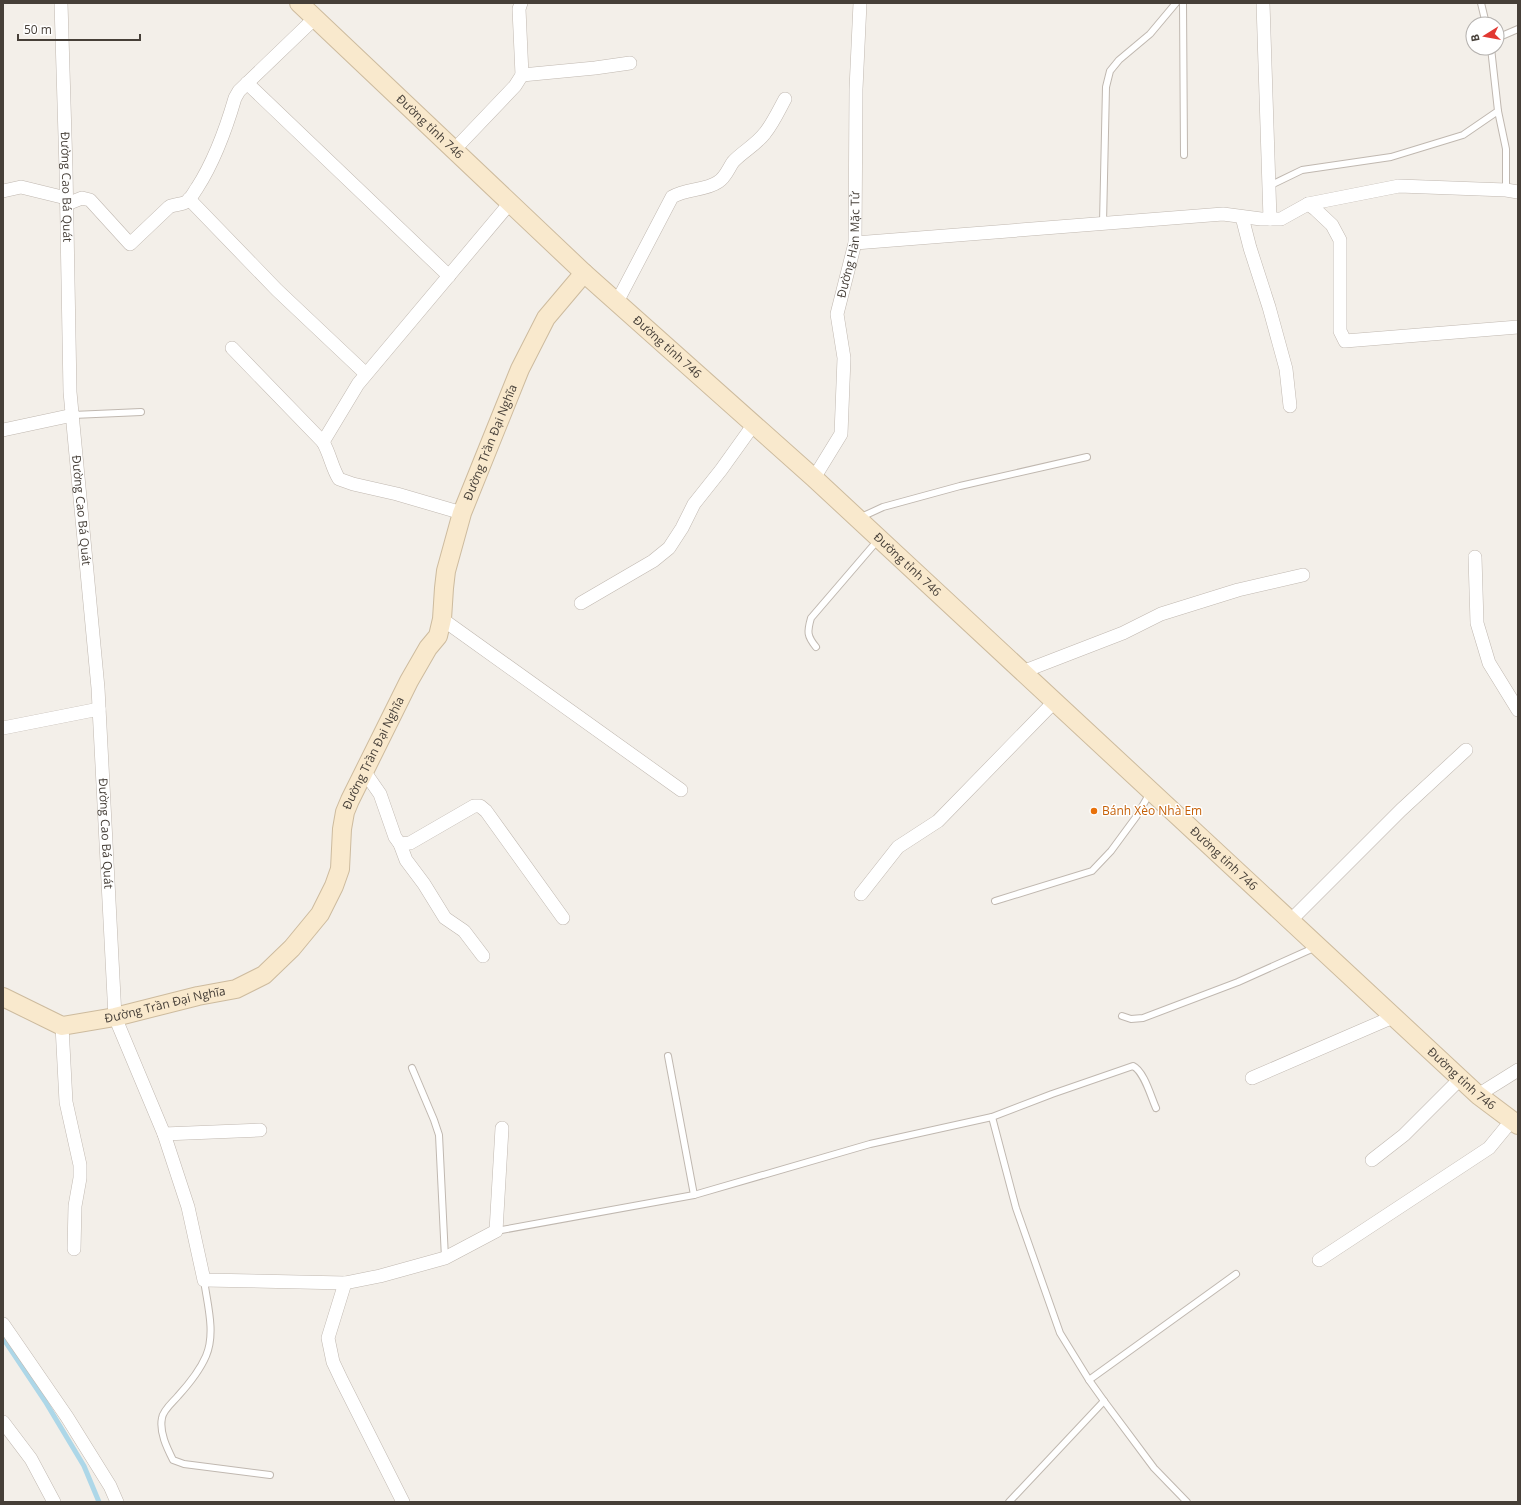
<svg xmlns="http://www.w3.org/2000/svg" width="1521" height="1505" font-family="'Open Sans',sans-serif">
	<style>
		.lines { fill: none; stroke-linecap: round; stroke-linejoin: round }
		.stream { stroke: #add7e8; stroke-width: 5 }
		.lane-casing { stroke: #c0b8b0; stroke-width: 8 }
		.street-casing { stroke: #c0b8b0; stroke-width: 14 }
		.secondary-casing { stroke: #cdbb9e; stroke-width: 20 }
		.lane { stroke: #fff; stroke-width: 6 }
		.street { stroke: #fff; stroke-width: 13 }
		.secondary { stroke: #f9e9cd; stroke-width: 18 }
		.food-dot { fill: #e8710a; stroke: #fff; stroke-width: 1.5 }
		.labels { text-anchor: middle; stroke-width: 3; stroke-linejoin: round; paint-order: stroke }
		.street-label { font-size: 12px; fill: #463f38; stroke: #fff }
		.food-label { font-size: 12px; fill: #c56008; stroke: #fff; text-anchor: start }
	</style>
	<rect width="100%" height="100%" fill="#f3efe9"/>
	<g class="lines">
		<path class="stream" d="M3,1338L45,1401L84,1466L99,1502"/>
		<g class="lane-casing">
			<g id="lane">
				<path d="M1183,3L1184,155"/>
				<path d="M1481,3L1486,24"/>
				<path d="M1497,38L1518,29"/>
				<path d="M1498,111L1506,149V190"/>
				<path d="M1269,186L1302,170L1391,157L1463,135L1498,111L1491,48"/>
				<path d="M1103,223L1106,87L1110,71L1119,60L1150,34L1176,3"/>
				<path d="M73,415L141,412"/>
				<path d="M859,518L883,507L960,486L1087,457"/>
				<path d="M816,647C807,636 807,632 811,618L878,540"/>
				<path d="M995,901L1092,871L1111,851L1136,817L1150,793"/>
				<path d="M1122,1016L1131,1019L1143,1018L1238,982L1316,947"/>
				<path d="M668,1056L694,1195"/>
				<path d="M412,1068L434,1120L439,1135L445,1258"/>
				<path d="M992,1117L1016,1208L1060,1333L1089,1380L1104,1401L1154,1468L1187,1502"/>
				<path d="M496,1231L694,1195L870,1144L992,1117L1052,1094L1133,1066C1144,1071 1151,1097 1156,1108"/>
				<path d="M204,1280C207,1303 216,1333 206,1356C200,1370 188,1385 178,1396C173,1402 163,1410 162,1418C159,1432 167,1448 173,1460L184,1464L270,1475"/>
				<path d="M1089,1380L1236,1274"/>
				<path d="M1009,1502L1104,1401"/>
			</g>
		</g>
		<g class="street-casing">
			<g id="street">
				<path id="s1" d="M61,3L66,170L70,392L98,688L115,1017L164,1134L188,1207L204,1280L345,1283L380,1276L445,1258L496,1231L502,1128"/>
				<path d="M1263,3L1270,219"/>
				<path d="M522,75L595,68L630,63"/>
				<path d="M247,83L449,276"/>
				<path d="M454,150L515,86L522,75L519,9L521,3"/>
				<path d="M3,191L21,187L66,198"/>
				<path d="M189,199L277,290L366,374"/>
				<path d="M67,204L82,198L90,200L130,244L169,207C174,204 181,205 186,202C191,199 194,192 197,188C215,160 226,129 235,98L239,91L315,18"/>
				<path d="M1308,204L1315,209L1332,225L1340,240V331L1345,341L1518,327"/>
				<path d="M1242,217L1250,248L1269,307L1286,369L1290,406"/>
				<path d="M855,243L1223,214L1261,219H1281L1308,204L1399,186L1506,190L1518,192"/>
				<path d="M617,302L672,197C686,188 705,191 718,182C726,177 728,169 733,162C742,152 756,145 765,133C773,123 779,110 785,99"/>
				<path d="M232,348L323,442C330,454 332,468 339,479L353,484L397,494L462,513"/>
				<path d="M3,430L73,415"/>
				<path d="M323,442L358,384L510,203"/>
				<path id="s2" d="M814,478L841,434L844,358L837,314L855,243L856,89L860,3"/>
				<path d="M1475,557L1477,623L1489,663L1518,710"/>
				<path d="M581,603L653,561L669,548L682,528L694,504L721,470L754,424"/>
				<path d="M442,619L681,790"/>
				<path d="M1022,672L1123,633L1161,614L1238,590L1303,575"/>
				<path d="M3,728L99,709"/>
				<path d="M364,771L380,794L395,837L400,844L406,860L424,884L445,918L464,931L483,956"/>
				<path d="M400,844L410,843L474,806H480L486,811L563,918"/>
				<path d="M861,894L898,847L938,821L1054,702"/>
				<path d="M1290,921L1401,810L1466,750"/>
				<path d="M62,1026L66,1102L80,1165V1178L75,1206L74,1249"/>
				<path d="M1252,1078L1393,1017"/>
				<path d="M1478,1095L1518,1070"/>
				<path d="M164,1134L260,1130"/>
				<path d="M1372,1160L1404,1135L1460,1079"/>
				<path d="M1319,1260L1489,1148L1512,1120"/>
				<path d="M345,1283L328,1338L333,1362L342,1381L403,1502"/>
				<path d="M3,1324L67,1417L110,1486L117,1502"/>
				<path d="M3,1422L31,1459L54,1502"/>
			</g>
		</g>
		<g class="secondary-casing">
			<g id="secondary">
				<path id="s3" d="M299,3L584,273L814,478L1478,1095L1518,1125"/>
				<path id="s4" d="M3,997L62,1026L115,1017L198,996L236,989L264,975L292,948L320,914L334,886L340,869L342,829L345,812L350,800L409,681L428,648L438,636L442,619L444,588L446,571L462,513L520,369L546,318L584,273"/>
			</g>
		</g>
		<use href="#lane" class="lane"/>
		<use href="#street" class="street"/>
		<use href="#secondary" class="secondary"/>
	</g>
	<circle class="food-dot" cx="1094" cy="811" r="4"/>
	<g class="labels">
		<g class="street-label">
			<text dy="4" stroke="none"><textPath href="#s3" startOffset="180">Đường tỉnh 746</textPath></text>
			<text dy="4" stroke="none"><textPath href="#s1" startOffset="184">Đường Cao Bá Quát</textPath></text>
			<text dy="4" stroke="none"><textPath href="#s2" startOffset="243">Đường Hàn Mặc Tử</textPath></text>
			<text dy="4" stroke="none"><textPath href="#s3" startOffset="504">Đường tỉnh 746</textPath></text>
			<text dy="4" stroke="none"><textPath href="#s4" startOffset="866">Đường Trần Đại Nghĩa</textPath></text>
			<text dy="4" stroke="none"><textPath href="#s1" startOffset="508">Đường Cao Bá Quát</textPath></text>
			<text dy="4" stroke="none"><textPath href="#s3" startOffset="828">Đường tỉnh 746</textPath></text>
			<text dy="4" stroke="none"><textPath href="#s4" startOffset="530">Đường Trần Đại Nghĩa</textPath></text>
			<text dy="4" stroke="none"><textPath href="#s1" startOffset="832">Đường Cao Bá Quát</textPath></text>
			<text dy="4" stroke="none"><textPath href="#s3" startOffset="1260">Đường tỉnh 746</textPath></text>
			<text dy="4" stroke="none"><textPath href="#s4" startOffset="171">Đường Trần Đại Nghĩa</textPath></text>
			<text dy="4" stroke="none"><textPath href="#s3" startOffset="1584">Đường tỉnh 746</textPath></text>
		</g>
		<g class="food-label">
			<text x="1102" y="815">Bánh Xèo Nhà Em</text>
		</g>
	</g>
	<rect width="1521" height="1505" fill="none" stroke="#463f38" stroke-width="8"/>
	<g transform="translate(1485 36) rotate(259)"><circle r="19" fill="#ffffff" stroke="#b5b2af"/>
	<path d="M0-3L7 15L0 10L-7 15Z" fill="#e13831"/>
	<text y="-6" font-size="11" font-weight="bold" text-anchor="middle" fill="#463f38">B</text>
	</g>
	<path d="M18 34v6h122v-6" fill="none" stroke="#463f38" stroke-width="2"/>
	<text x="24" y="34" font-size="12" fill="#463f38" stroke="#ffffff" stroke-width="3" paint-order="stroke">50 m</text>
</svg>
